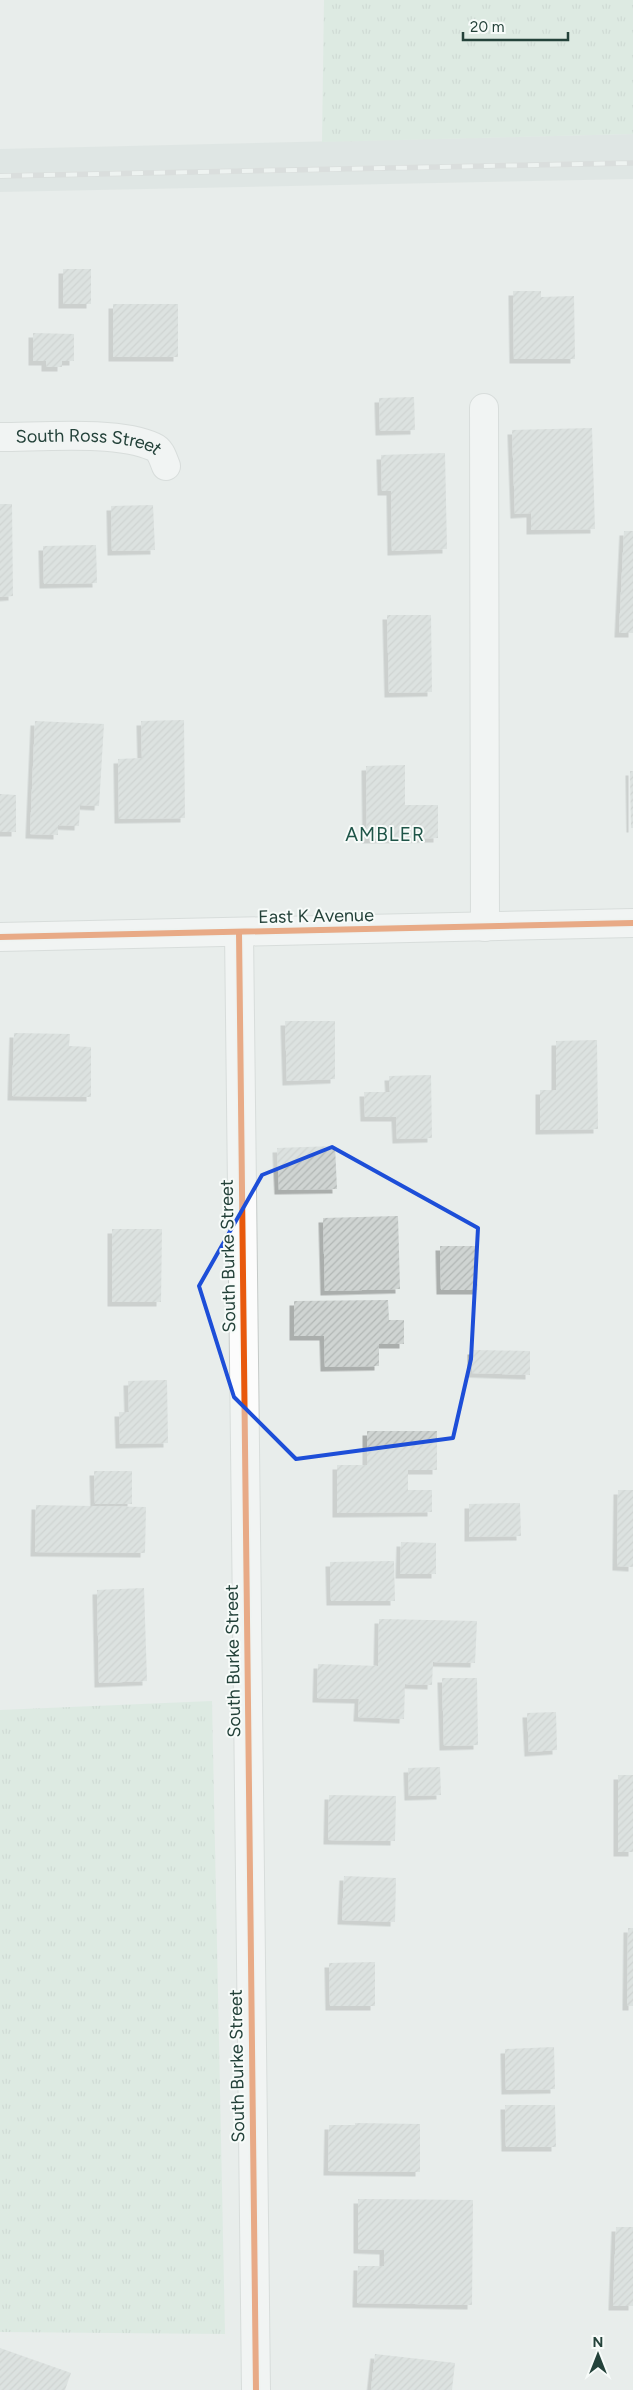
<svg xmlns="http://www.w3.org/2000/svg" width="633" height="2390" font-family="Figtree,sans-serif">
	<style>
		.built { fill: #d6dedb }
		.grass { fill: url(#grass-tufts) }
		.building { fill: url(#building-hatch); filter: url(#shadow) }
		.lines { fill: none; stroke-linecap: round; stroke-linejoin: round }
		.minor-casing { stroke: #c5cac8; stroke-width: 30 }
		.minor { stroke: #fcfcfc; stroke-width: 28 }
		.rail-casing { stroke: #c9cdcc; stroke-width: 5.5 }
		.rail { stroke: #f7fbf9; stroke-width: 4; stroke-dasharray: 11; stroke-linecap: butt }
		.cycleway-casing { stroke: #f7fbf9; stroke-width: 9 }
		.cycleway { stroke: #e8590c; stroke-width: 6 }
		.marked { fill: none; stroke: #1d4ed8; stroke-width: 4; stroke-linejoin: round }
		.labels { text-anchor: middle; stroke-width: 4; stroke-linejoin: round; paint-order: stroke }
		.street-label { font-size: 18px; fill: #24423a; stroke: #f7fbf9 }
		.neighbourhood-label { font-size: 19px; letter-spacing: 1px; fill: #1f5548; stroke: #f7fbf9 }
	</style>
	<defs>
		<pattern id="grass-tufts" width="24" height="20" patternUnits="userSpaceOnUse" patternTransform="scale(1.25)"><rect width="24" height="20" fill="#d1e6d8"/><path d="M3 7l-1-3M5 7V3M7 7l1-3M15 17l-1-3M17 17v-4M19 17l1-3" fill="none" stroke="#b3c6ba"/></pattern>
		<pattern id="building-hatch" width="6" height="6" patternUnits="userSpaceOnUse" patternTransform="scale(1.25)"><rect width="6" height="6" fill="#cfd4d2"/><path d="M-1 1l2-2M0 6l6-6M5 7l2-2" fill="none" stroke="#b2b7b5"/></pattern>
		<filter id="shadow"><feDropShadow dx="-4.5" dy="4.5" stdDeviation="0" flood-color="#0004"/></filter>
	</defs>
	<rect width="100%" height="100%" fill="#e8edeb"/>
	<path class="built" d="M633,134V179L0,192V149Z"/>
	<g class="grass">
		<path d="M324,0H633V134L322,142Z"/>
		<path d="M212,1701L225,2334L0,2332V1710Z"/>
	</g>
	<g class="building">
		<rect x="63" y="269" width="28" height="35"/>
		<path d="M513,291H541V297L574,296L575,359H514Z"/>
		<rect x="113" y="304" width="65" height="53"/>
		<path d="M33,333L74,334V361H62V367H46V361H33Z"/>
		<path d="M414,397L415,430L380,431L379,398Z"/>
		<path d="M592,428L595,529L531,530V513L515,514L512,430Z"/>
		<path d="M445,453L447,549L392,551L391,491H382L381,455Z"/>
		<path d="M0,504H12L13,596L0,597Z"/>
		<path d="M153,505L155,550L112,551L111,506Z"/>
		<path d="M624,531H633V633H619Z"/>
		<path d="M96,545L97,583L44,584L43,546Z"/>
		<path d="M387,615H431L432,692L389,693Z"/>
		<path d="M184,720L185,818L119,819L118,759L142,758L141,721Z"/>
		<path d="M35,721L104,724L99,806L80,805L79,826L58,825V835L30,834Z"/>
		<path d="M405,765V805H438V838L367,839L366,766Z"/>
		<path d="M630,771H633V828H631Z"/>
		<path d="M0,794L16,795V832H0Z"/>
		<path d="M285,1021H335V1079L287,1081Z"/>
		<path d="M14,1033L70,1034L69,1046L91,1047V1097L12,1096Z"/>
		<path d="M597,1040L598,1129L540,1130V1090H556V1041Z"/>
		<path d="M431,1075L432,1138L397,1139L396,1117H365L364,1092H390L389,1076Z"/>
		<path d="M335,1146L337,1189L279,1190L277,1148Z"/>
		<path d="M398,1216L400,1289L325,1291L323,1218Z"/>
		<path d="M112,1229H162L161,1302H112Z"/>
		<path d="M440,1246H477L478,1290H441Z"/>
		<path d="M388,1300L389,1320H404V1344H379V1366L325,1367L324,1336H294V1301Z"/>
		<path d="M472,1350L530,1351V1375L472,1373Z"/>
		<path d="M167,1380L168,1443L120,1444L119,1412H129L128,1381Z"/>
		<path d="M367,1431H437V1470H408V1490H432V1512L337,1513V1465H367Z"/>
		<path d="M94,1471H132V1504H95Z"/>
		<path d="M618,1490H633V1567L617,1566Z"/>
		<path d="M520,1503L521,1536L469,1537V1504Z"/>
		<path d="M36,1505L146,1507L145,1553L35,1552Z"/>
		<path d="M401,1542L436,1543V1574H400Z"/>
		<path d="M394,1561L395,1601H331L330,1562Z"/>
		<path d="M144,1588L147,1681L99,1683L97,1590Z"/>
		<path d="M379,1619L477,1621L475,1663L433,1662L432,1685L405,1684L404,1719L358,1717L359,1699L317,1698L318,1664L378,1666Z"/>
		<path d="M442,1678H477L478,1745L444,1746Z"/>
		<path d="M556,1712L557,1750L529,1752L527,1713Z"/>
		<path d="M440,1767L441,1795L409,1796L408,1768Z"/>
		<rect x="618" y="1775" width="15" height="77"/>
		<path d="M329,1795L396,1796L395,1841L328,1840Z"/>
		<path d="M344,1876L396,1878L395,1922L342,1920Z"/>
		<path d="M628,1928H633V2006H627Z"/>
		<path d="M375,1962V2006H330L329,1963Z"/>
		<path d="M554,2047L555,2089L506,2090L505,2049Z"/>
		<path d="M505,2105H555L556,2147H506Z"/>
		<path d="M355,2123L420,2124V2172L328,2171L329,2125H355Z"/>
		<path d="M358,2199L473,2200L472,2305L357,2303L358,2266H384V2250L358,2249Z"/>
		<path d="M616,2227H633V2306H613Z"/>
		<path d="M0,2348L71,2373L65,2390H0Z"/>
		<path d="M375,2354L455,2363L452,2390H371Z"/>
	</g>
	<g class="lines">
		<g class="minor-casing">
			<g id="minor">
				<path d="M484,408L485,927"/>
				<path id="s1" d="M0,437C40,437 119,430 154,447C161,450 163,459 166,466"/>
				<path d="M239,932L256,2390"/>
				<path d="M0,937L633,923"/>
			</g>
		</g>
		<use href="#minor" class="minor"/>
		<g class="rail-casing">
			<path id="rail" d="M0,176L633,163"/>
		</g>
		<use href="#rail" class="rail"/>
		<g class="cycleway-casing">
			<g id="cycleway">
				<path d="M239,932L256,2390"/>
				<path d="M0,937L633,923"/>
			</g>
		</g>
		<use href="#cycleway" class="cycleway"/>
	</g>
	<path d="M0 0H633V2390H0ZM332,1147L478,1228L471,1359L453,1438L296,1459L234,1397L199,1286L262,1175Z" fill="#e8edeb" fill-opacity=".55" fill-rule="evenodd"/>
	<path class="marked" d="M332,1147L478,1228L471,1359L453,1438L296,1459L234,1397L199,1286L262,1175Z"/>
	<g class="labels">
		<g class="street-label">
			<text dy="6" stroke="none"><textPath href="#s1" startOffset="89">South Ross Street</textPath></text>
			<text transform="translate(316 916) rotate(-1)" y="6">East K Avenue</text>
			<text transform="translate(228 1256) rotate(-91)" y="6">South Burke Street</text>
			<text transform="translate(233 1661) rotate(-91)" y="6">South Burke Street</text>
			<text transform="translate(237 2066) rotate(-91)" y="6">South Burke Street</text>
		</g>
		<g class="neighbourhood-label">
			<text x="385" y="841">AMBLER</text>
		</g>
	</g>
	<g transform="translate(598 2355)" stroke="#f7fbf9" stroke-width="4" paint-order="stroke">
	<path d="M0-4L9 19L0 12L-9 19Z" fill="#24423a"/>
	<text y="-8" font-size="14" font-weight="bold" text-anchor="middle" fill="#24423a">N</text>
	</g>
	<path d="M463 32v8h105v-8" fill="none" stroke="#24423a" stroke-width="2.5"/>
	<text x="470" y="32" font-size="15" fill="#24423a" stroke="#f7fbf9" stroke-width="4" paint-order="stroke">20 m</text>
</svg>
